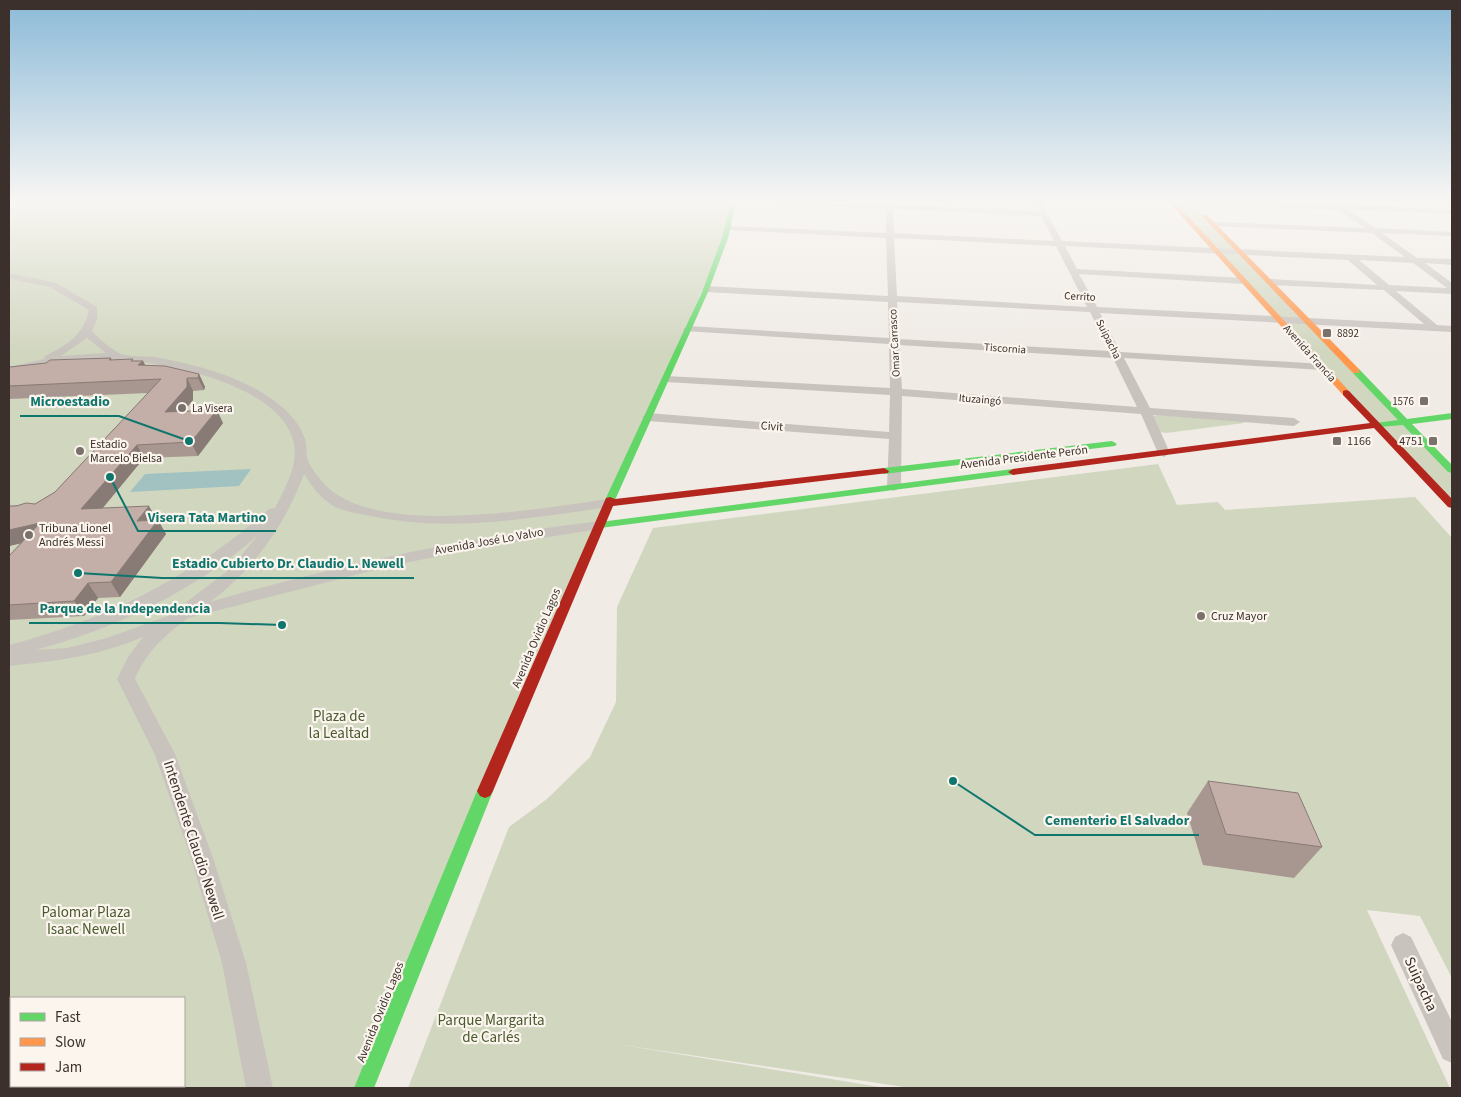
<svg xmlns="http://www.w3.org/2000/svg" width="1461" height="1097" font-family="'Source Sans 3',sans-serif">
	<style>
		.green { fill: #d1d6bf; fill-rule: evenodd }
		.water { fill: #a1c2c1 }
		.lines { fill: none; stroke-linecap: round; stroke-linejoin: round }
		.street { fill: #c9c3be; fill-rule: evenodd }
		.fast { fill: #63d668; fill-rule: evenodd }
		.slow { fill: #ff974d; fill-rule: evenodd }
		.jam { fill: #b3261e; fill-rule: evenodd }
		.wall { fill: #a89690 }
		.shaded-wall { fill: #887a75 }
		.building { fill: #c3afa7; stroke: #887a75 }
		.poi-dot { fill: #7a716c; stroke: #fbf5ee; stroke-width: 2 }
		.labels { text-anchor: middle; stroke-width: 4.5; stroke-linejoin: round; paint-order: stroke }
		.far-street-label { font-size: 11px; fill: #3b302b; stroke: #fbf5ee }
		.far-poi-label { font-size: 11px; fill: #3b302b; stroke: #fbf5ee; text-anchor: start }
		.street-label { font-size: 12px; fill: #3b302b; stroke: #fbf5ee }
		.poi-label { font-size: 12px; fill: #3b302b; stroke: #fbf5ee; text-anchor: start }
		.near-park-label { font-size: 15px; fill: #4a5a2e; stroke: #fbf5ee }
		.near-street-label { font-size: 15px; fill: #3b302b; stroke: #fbf5ee }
		.leader { fill: none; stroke: #0f766e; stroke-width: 2 }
		.callout-dot { fill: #0f766e; stroke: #fbf5ee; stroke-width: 2 }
		.callout-label { font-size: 14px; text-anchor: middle; font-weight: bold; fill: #0f766e; stroke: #fbf5ee; stroke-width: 4.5; stroke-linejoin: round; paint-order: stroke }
	</style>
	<rect width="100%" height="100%" fill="#f0ebe5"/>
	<g class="green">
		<path d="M9,200H734L729,228L445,883L364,1088H9ZM11,998H184V1086H11Z"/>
		<path d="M1170,200H1190L1452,470V505L1376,426Z"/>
		<path d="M1158,415L1243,421L1244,423L1166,433L1160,432L1153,416Z"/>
		<path d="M1158,464L1177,505L1218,502L1225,510L1415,497L1452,538V978L1420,916L1367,910L1450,1088H911L616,1044L886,1088H408L509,827L547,799L590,757L616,702L617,607L653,528Z"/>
	</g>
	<path class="water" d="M251,469L239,486L130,492L145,474Z"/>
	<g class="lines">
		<g class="street">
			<path d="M730,200L886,205V200H892L893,205L1039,211L1033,200H1040L1062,241L1405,257L1372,233L1213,226L1209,224L1213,222L1365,228L1339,210L1159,202L1155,200L1339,204L1452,210V214L1349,210L1375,228L1452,232V236L1382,233L1417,258L1452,259V265L1425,263L1452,283V294L1396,291L1437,325L1452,326V332L1100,313L1120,352L1323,364L1328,367L1323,370L1124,358L1150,408L1294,418L1300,422L1294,426L1153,415L1170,453L1164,457L1158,453L1141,414L902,396L901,487L894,491L887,487L889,439L648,421L642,417L648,413L889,432L890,395L666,382L660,379L666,376L890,388L889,344L684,331L683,329L688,326L889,338L888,302L707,292L702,289L707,286L888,296L886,238L729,230L725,228L729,226L886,233V209L734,202ZM893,209L1041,216L1054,241L894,233ZM894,238L1056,246L1087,307L897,296ZM1065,246L1348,260L1377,285L1270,279L1265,282L1270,285L1384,290L1424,324L1097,307L1079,274L1244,284L1249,281L1244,278L1077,269ZM1359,260L1413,263L1447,288L1389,285ZM897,302L1090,312L1109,351L899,339ZM899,345L1113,358L1137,407L902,389Z"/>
			<path d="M9,273L56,283L97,307V319L92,331C99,339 111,349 121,354C131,357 145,356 155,357C186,363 217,370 246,384C269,395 296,413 305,439C307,445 306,451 307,457C308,464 316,474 321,480C368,541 541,508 609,499L616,503L609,507C530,518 451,533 371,516C360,514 346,512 335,507C321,499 312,487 304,474C285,525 254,569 210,602C338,565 468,537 600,521L607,525L600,529L496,545L394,565L188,618C165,635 146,652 135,679L175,754L213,858L246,963L273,1088H246L222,963L191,858L155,755L117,679L128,657L143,637C98,656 57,661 9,666V645C109,618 191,578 269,509L275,508C285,488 300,463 293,440C276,379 147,358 95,359C66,360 37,368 9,373V367L44,359L45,356C67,345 84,335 89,310L50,287L9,279ZM87,338L106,353L61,356ZM259,534L230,569L168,616L107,638L67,648L36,650C116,628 197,590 259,534Z"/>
			<path d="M1403,933L1411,937L1452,1022V1063L1443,1059L1391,945L1395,937Z"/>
		</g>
		<g class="fast">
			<path d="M731,200H737L728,238L708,292L615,500L614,502H606L605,500L702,292L722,238Z"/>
			<path d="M1353,369H1359L1407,419L1452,413V419L1412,424L1452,465V473L1448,472L1403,425L1368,428V424L1398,420L1353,373Z"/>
			<path d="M1112,441L1117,444L1115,446L884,474L879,471L884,468Z"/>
			<path d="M1013,469L1017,470L1018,472L1017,474L600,528L595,525L600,522Z"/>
			<path d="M485,784L490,786L493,791L374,1088H354L477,791L480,786Z"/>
		</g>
		<g class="slow">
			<path d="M1167,200H1173L1349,391V395H1343Z"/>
			<path d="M1203,215H1207L1359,369V373H1353L1203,217Z"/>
		</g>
		<g class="jam">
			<path d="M1346,390L1349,391L1452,499V508L1448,507L1374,428L1013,475L1008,472L1013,469L1370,423L1343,395V391Z"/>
			<path d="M884,468L889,471L888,473L613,506L493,791L490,796L485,798L480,796L477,791L606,498L610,497L615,499Z"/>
		</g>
	</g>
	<g class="wall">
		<path d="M111,358L112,360L143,361L145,365L199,374L205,387L204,390L193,391V400L184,411L223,423L198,456L144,458L103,508L157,520L166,534L120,597L98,598L84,616L9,620V556L21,543L9,546V506L35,504L55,492L148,393L9,399V367Z"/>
		<path d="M1208,781L1322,847L1294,878L1203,865L1187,813Z"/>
	</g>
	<g class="shaded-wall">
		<path d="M143,361L149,373L138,365Z"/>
		<path d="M199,374L205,387L204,390L198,378Z"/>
		<path d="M187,378L193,391V400L172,425L165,412Z"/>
		<path d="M217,410L223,423L198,456L191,442Z"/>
		<path d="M137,445L144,458L90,523L81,509Z"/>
		<path d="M149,506L157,520L137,521Z"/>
		<path d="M158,520L166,534L120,597L111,582Z"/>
		<path d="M40,523L50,537L9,546V530Z"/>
		<path d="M88,583L98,598L84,616L74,601Z"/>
	</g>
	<g class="building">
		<path d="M111,358L109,360L133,359L131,361H143L138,365L165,366L199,374L198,378H187V387L165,412L217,410L191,442L137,445L81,509L149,506L137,521L158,520L111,582L88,583L74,601L9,605V556L40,523L9,530V506H16L26,503L35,504L55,492L161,379L9,386V367H10L46,363L50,360Z"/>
		<path d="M1208,781L1298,793L1322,847L1226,834Z"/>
	</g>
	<linearGradient id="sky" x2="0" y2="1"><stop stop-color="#8bbad8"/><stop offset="0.57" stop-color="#f8f6f3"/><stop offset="1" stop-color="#f8f6f3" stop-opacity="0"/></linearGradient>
	<rect width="1461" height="353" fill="url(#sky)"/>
	<g class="poi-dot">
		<rect x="1322" y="328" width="10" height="10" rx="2.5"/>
		<rect x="1419" y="396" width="10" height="10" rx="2.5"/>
		<circle cx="182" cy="408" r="5"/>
		<rect x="1332" y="436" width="10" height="10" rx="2.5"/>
		<rect x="1428" y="436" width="10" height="10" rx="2.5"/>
		<circle cx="80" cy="451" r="5"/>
		<circle cx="29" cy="535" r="5"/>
		<circle cx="1201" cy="616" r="5"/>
	</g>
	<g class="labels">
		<g class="far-street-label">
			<text transform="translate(1080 296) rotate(3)" y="4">Cerrito</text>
			<text transform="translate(1109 339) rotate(63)" y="4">Suipacha</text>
			<text transform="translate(894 343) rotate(-93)" y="4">Omar Carrasco</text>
			<text transform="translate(1005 348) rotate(4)" y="4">Tiscornia</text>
			<text transform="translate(1310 353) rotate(48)" y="4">Avenida Francia</text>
			<text transform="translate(980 399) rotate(5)" y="4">Ituzaingó</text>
		</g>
		<g class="far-poi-label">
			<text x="1337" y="337">8892</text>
			<text x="1414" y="405" text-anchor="end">1576</text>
			<text x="192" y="412">La Visera</text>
		</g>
		<g class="street-label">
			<text transform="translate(772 426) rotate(4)" y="4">Civit</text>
			<text transform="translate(1024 457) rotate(-7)" y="4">Avenida Presidente Perón</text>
			<text transform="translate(489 541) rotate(-10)" y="4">Avenida José Lo Valvo</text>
			<text transform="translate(536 638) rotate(-67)" y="4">Avenida Ovidio Lagos</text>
			<text transform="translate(380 1012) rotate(-68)" y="4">Avenida Ovidio Lagos</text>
		</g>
		<g class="poi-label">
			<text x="1347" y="445">1166</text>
			<text x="1423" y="445" text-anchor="end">4751</text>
			<text x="90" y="448">Estadio<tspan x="90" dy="14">Marcelo Bielsa</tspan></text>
			<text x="39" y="532">Tribuna Lionel<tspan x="39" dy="14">Andrés Messi</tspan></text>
			<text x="1211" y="620">Cruz Mayor</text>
		</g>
		<g class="near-park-label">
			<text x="339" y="721">Plaza de<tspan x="339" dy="17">la Lealtad</tspan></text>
			<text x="86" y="917">Palomar Plaza<tspan x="86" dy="17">Isaac Newell</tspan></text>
			<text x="491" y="1025">Parque Margarita<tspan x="491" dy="17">de Carlés</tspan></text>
		</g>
		<g class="near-street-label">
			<text transform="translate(194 840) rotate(72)" y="5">Intendente Claudio Newell</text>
			<text transform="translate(1421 984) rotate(65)" y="5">Suipacha</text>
		</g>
	</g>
	<path class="leader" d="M189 441L119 416H20M110 477L138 531H276M78 573L162 578H414M282 625L220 623H29M953 781L1035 835H1199"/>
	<g class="callout-dot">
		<circle cx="189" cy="441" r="5"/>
		<circle cx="110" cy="477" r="5"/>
		<circle cx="78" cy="573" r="5"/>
		<circle cx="282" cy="625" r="5"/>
		<circle cx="953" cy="781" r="5"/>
	</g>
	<g class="callout-label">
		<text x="70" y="406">Microestadio</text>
		<text x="207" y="522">Visera Tata Martino</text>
		<text x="288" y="568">Estadio Cubierto Dr. Claudio L. Newell</text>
		<text x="125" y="613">Parque de la Independencia</text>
		<text x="1117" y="825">Cementerio El Salvador</text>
	</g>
	<rect width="1461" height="1097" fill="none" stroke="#3b302b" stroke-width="20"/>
	<rect x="10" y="997" width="175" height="90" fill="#fbf5ee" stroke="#aea6a0"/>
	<rect x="20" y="1013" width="25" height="8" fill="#63d668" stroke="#aea6a0"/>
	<text x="55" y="1022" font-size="15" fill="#3b302b">Fast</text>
	<rect x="20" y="1038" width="25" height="8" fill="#ff974d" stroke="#aea6a0"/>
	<text x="55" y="1047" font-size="15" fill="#3b302b">Slow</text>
	<rect x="20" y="1063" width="25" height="8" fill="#b3261e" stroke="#aea6a0"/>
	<text x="55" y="1072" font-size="15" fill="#3b302b">Jam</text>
</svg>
